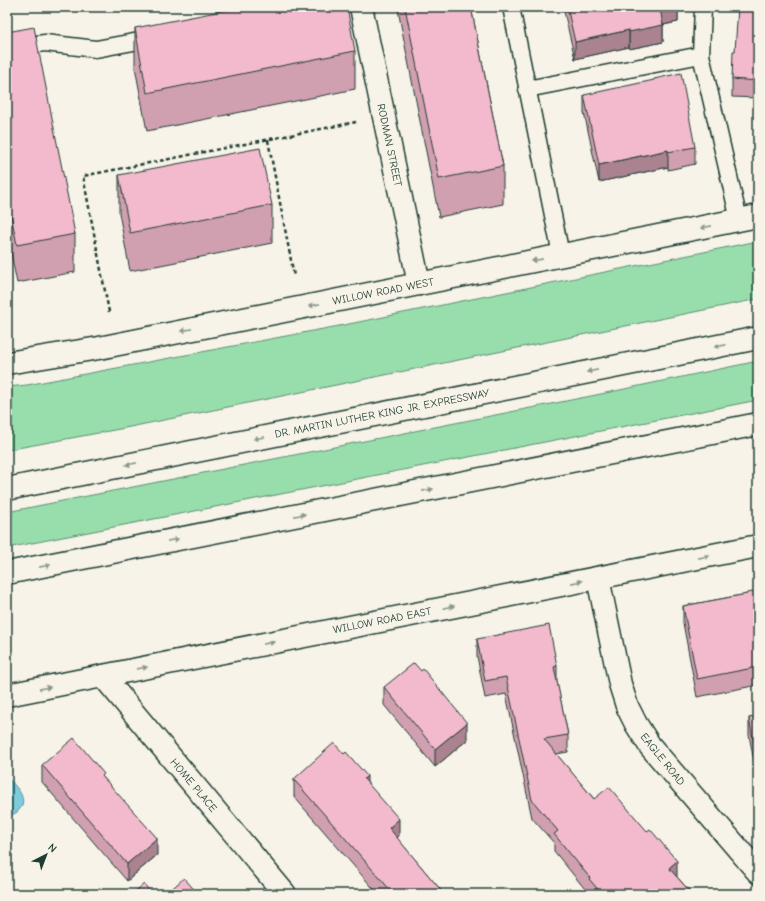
<svg xmlns="http://www.w3.org/2000/svg" width="765" height="901" font-family="'Comic Neue',sans-serif">
	<style>
		.green { fill: #98deac; stroke: #5c8e70 }
		.water { fill: #7fcbde; stroke: #59929a }
		.lines { fill: none; stroke-linecap: round; stroke-linejoin: round }
		.lane-casing { stroke: #1f3d34; stroke-width: 19 }
		.street-casing { stroke: #1f3d34; stroke-width: 25 }
		.secondary-casing { stroke: #1f3d34; stroke-width: 25 }
		.highway-casing { stroke: #1f3d34; stroke-width: 25 }
		.path { stroke: #1f3d34; stroke-width: 2.5; stroke-dasharray: 4 3; stroke-linecap: butt }
		.lane { stroke: #f7f3e8; stroke-width: 16 }
		.street { stroke: #f7f3e8; stroke-width: 22 }
		.secondary { stroke: #f7f3e8; stroke-width: 22 }
		.highway { stroke: #f7f3e8; stroke-width: 22 }
		.wall { fill: #d1a0b0; stroke: #1f3d34 }
		.shaded-wall { fill: #aa8290; stroke: #1f3d34 }
		.building { fill: #f3bacd; stroke: #1f3d34 }
		.oneway { fill: #8b988e }
		.labels { text-anchor: middle; stroke-width: 3; stroke-linejoin: round; paint-order: stroke }
		.street-label { font-size: 11px; fill: #1f3d34; stroke: #f7f3e8 }
	</style>
	<rect width="100%" height="100%" fill="#f7f3e8"/>
	<filter id="ink" filterUnits="userSpaceOnUse"><feTurbulence type="fractalNoise" baseFrequency=".025" numOctaves="2"/><feDisplacementMap in="SourceGraphic" scale="8" xChannelSelector="R" yChannelSelector="G"/><feConvolveMatrix kernelMatrix="1 2 1 2 8 2 1 2 1" color-interpolation-filters="sRGB"/></filter>
	<g filter="url(#ink)">
		<g class="green">
			<path d="M758,241V299L125,428L7,450V387L27,385L339,326Z"/>
			<path d="M758,361V400L7,548V512L596,395Z"/>
		</g>
		<path class="water" d="M7,777C14,785 30,798 19,810C16,814 11,815 7,816Z"/>
		<g class="lines">
			<g class="lane-casing">
				<g id="lane">
					<path d="M511,7L561,255"/>
					<path d="M703,7L701,55L739,220"/>
					<path d="M7,48L45,43L96,49L155,38"/>
					<path d="M527,89L701,55"/>
				</g>
			</g>
			<g class="street-casing">
				<g id="street">
					<path d="M361,7L419,284"/>
					<path d="M598,578L620,684L627,706L636,724L650,746L758,872"/>
					<path d="M103,676L285,894"/>
				</g>
			</g>
			<g class="secondary-casing">
				<g id="secondary">
					<path d="M7,363L99,348L758,216"/>
					<path d="M7,695L758,546"/>
				</g>
			</g>
			<g class="highway-casing">
				<g id="highway">
					<path d="M7,489L758,338"/>
					<path d="M7,573L758,424"/>
				</g>
			</g>
			<g class="path">
				<path d="M268,140L294,276"/>
				<path d="M109,312L83,176L356,122"/>
			</g>
			<use href="#lane" class="lane"/>
			<use href="#street" class="street"/>
			<use href="#secondary" class="secondary"/>
			<use href="#highway" class="highway"/>
		</g>
		<g class="wall">
			<path d="M398,7H471L503,166V204L439,217L398,10Z"/>
			<path d="M563,7H678V22L663,25V42L629,49V47L575,59Z"/>
			<path d="M758,7V98L732,97V79L735,51Z"/>
			<path d="M135,28L355,51V89L147,131L135,67Z"/>
			<path d="M7,32L75,234V272L17,283L7,234Z"/>
			<path d="M584,95L695,147V164L668,170V167L599,182L584,112Z"/>
			<path d="M119,175L272,205V243L130,271L119,213Z"/>
			<path d="M758,591V685L697,697L683,623V606L747,594Z"/>
			<path d="M477,639L557,666V683L568,735V752L556,754L594,799L677,877L692,894H589L554,851V843L532,818L506,694L485,698L477,656Z"/>
			<path d="M384,687L467,740L435,767L384,705Z"/>
			<path d="M758,716V782L749,735V718Z"/>
			<path d="M42,765L104,778L157,855L127,881L42,782Z"/>
			<path d="M294,779L367,782L399,836L397,838L444,894H378L296,799L294,796Z"/>
		</g>
		<g class="shaded-wall">
			<path d="M667,7H678V22L663,25V42L629,49V32L660,8Z"/>
			<path d="M629,30V47L575,59V42Z"/>
			<path d="M668,150V167L599,182V165Z"/>
			<path d="M467,723V740L435,767V749Z"/>
			<path d="M367,776V793L364,779Z"/>
			<path d="M399,819V836L389,845V828Z"/>
			<path d="M157,838V855L127,881V864Z"/>
			<path d="M677,861V878L669,868Z"/>
		</g>
		<g class="building">
			<path d="M242,7H347L355,51L147,93L135,28Z"/>
			<path d="M405,7H471L503,166L439,179Z"/>
			<path d="M567,7H667L660,8L663,25L629,32V30L575,42Z"/>
			<path d="M738,7H758V81L732,79L733,51H735Z"/>
			<path d="M34,27L75,234L17,245L7,195V32Z"/>
			<path d="M681,73L695,147L668,152V150L599,165L584,95L654,80V79Z"/>
			<path d="M260,148L272,205L130,233L119,175Z"/>
			<path d="M758,591V667L697,679L683,606L747,594V593Z"/>
			<path d="M549,625L557,666L554,667L568,735L544,739L594,799L609,787L647,831L650,829L677,861L669,868L692,894H602L589,879L590,878L554,834L558,831L532,800L506,677L485,681L477,639Z"/>
			<path d="M414,663L421,671L423,669L467,723L435,749L384,687Z"/>
			<path d="M758,716V765L749,718Z"/>
			<path d="M74,738L104,774L102,776L157,838L127,864L42,765Z"/>
			<path d="M334,743L344,754L346,752L367,776L364,779L399,819L389,828L444,894H391L390,893L392,892L296,782L294,779Z"/>
			<path d="M184,878L198,894H166Z"/>
			<path d="M144,884L152,894H132Z"/>
		</g>
		<defs><path id="oneway-solid" d="M-6-.8H1V-3.2L6.5 0L1 3.2V.8H-6Z"/></defs>
		<g class="oneway">
			<use href="#oneway-solid" transform="translate(706 227) rotate(169)"/>
			<use href="#oneway-solid" transform="translate(537 260) rotate(169)"/>
			<use href="#oneway-solid" transform="translate(314 305) rotate(169)"/>
			<use href="#oneway-solid" transform="translate(186 330) rotate(169)"/>
			<use href="#oneway-solid" transform="translate(720 346) rotate(169)"/>
			<use href="#oneway-solid" transform="translate(592 371) rotate(169)"/>
			<use href="#oneway-solid" transform="translate(259 438) rotate(169)"/>
			<use href="#oneway-solid" transform="translate(131 464) rotate(169)"/>
			<use href="#oneway-solid" transform="translate(428 490) rotate(-11)"/>
			<use href="#oneway-solid" transform="translate(300 515) rotate(-11)"/>
			<use href="#oneway-solid" transform="translate(173 540) rotate(-11)"/>
			<use href="#oneway-solid" transform="translate(704 557) rotate(-11)"/>
			<use href="#oneway-solid" transform="translate(45 566) rotate(-11)"/>
			<use href="#oneway-solid" transform="translate(577 582) rotate(-11)"/>
			<use href="#oneway-solid" transform="translate(449 607) rotate(-11)"/>
			<use href="#oneway-solid" transform="translate(269 643) rotate(-11)"/>
			<use href="#oneway-solid" transform="translate(142 668) rotate(-11)"/>
			<use href="#oneway-solid" transform="translate(45 688) rotate(-11)"/>
		</g>
	</g>
	<g class="labels">
		<g class="street-label">
			<text transform="translate(390 145) rotate(78)" y="4">RODMAN STREET</text>
			<text transform="translate(383 291) rotate(-11)" y="4">WILLOW ROAD WEST</text>
			<text transform="translate(382 413) rotate(-11)" y="4">DR. MARTIN LUTHER KING JR. EXPRESSWAY</text>
			<text transform="translate(382 620) rotate(-11)" y="4">WILLOW ROAD EAST</text>
			<text transform="translate(663 759) rotate(51)" y="4">EAGLE ROAD</text>
			<text transform="translate(194 785) rotate(50)" y="4">HOME PLACE</text>
		</g>
	</g>
	<rect width="765" height="901" fill="none" stroke="#f7f3e8" stroke-width="24"/>
	<rect x="12" y="12" width="741" height="877" fill="none" stroke="#1f3d34" stroke-width="1.5" filter="url(#ink)"/>
	<g transform="translate(46 855) rotate(42)" stroke="#f7f3e8" stroke-width="3" paint-order="stroke">
	<path d="M0-3L7 15L0 10L-7 15Z" fill="#1f3d34"/>
	<text y="-6" font-size="11" font-weight="bold" text-anchor="middle" fill="#1f3d34">N</text>
	</g>
</svg>
